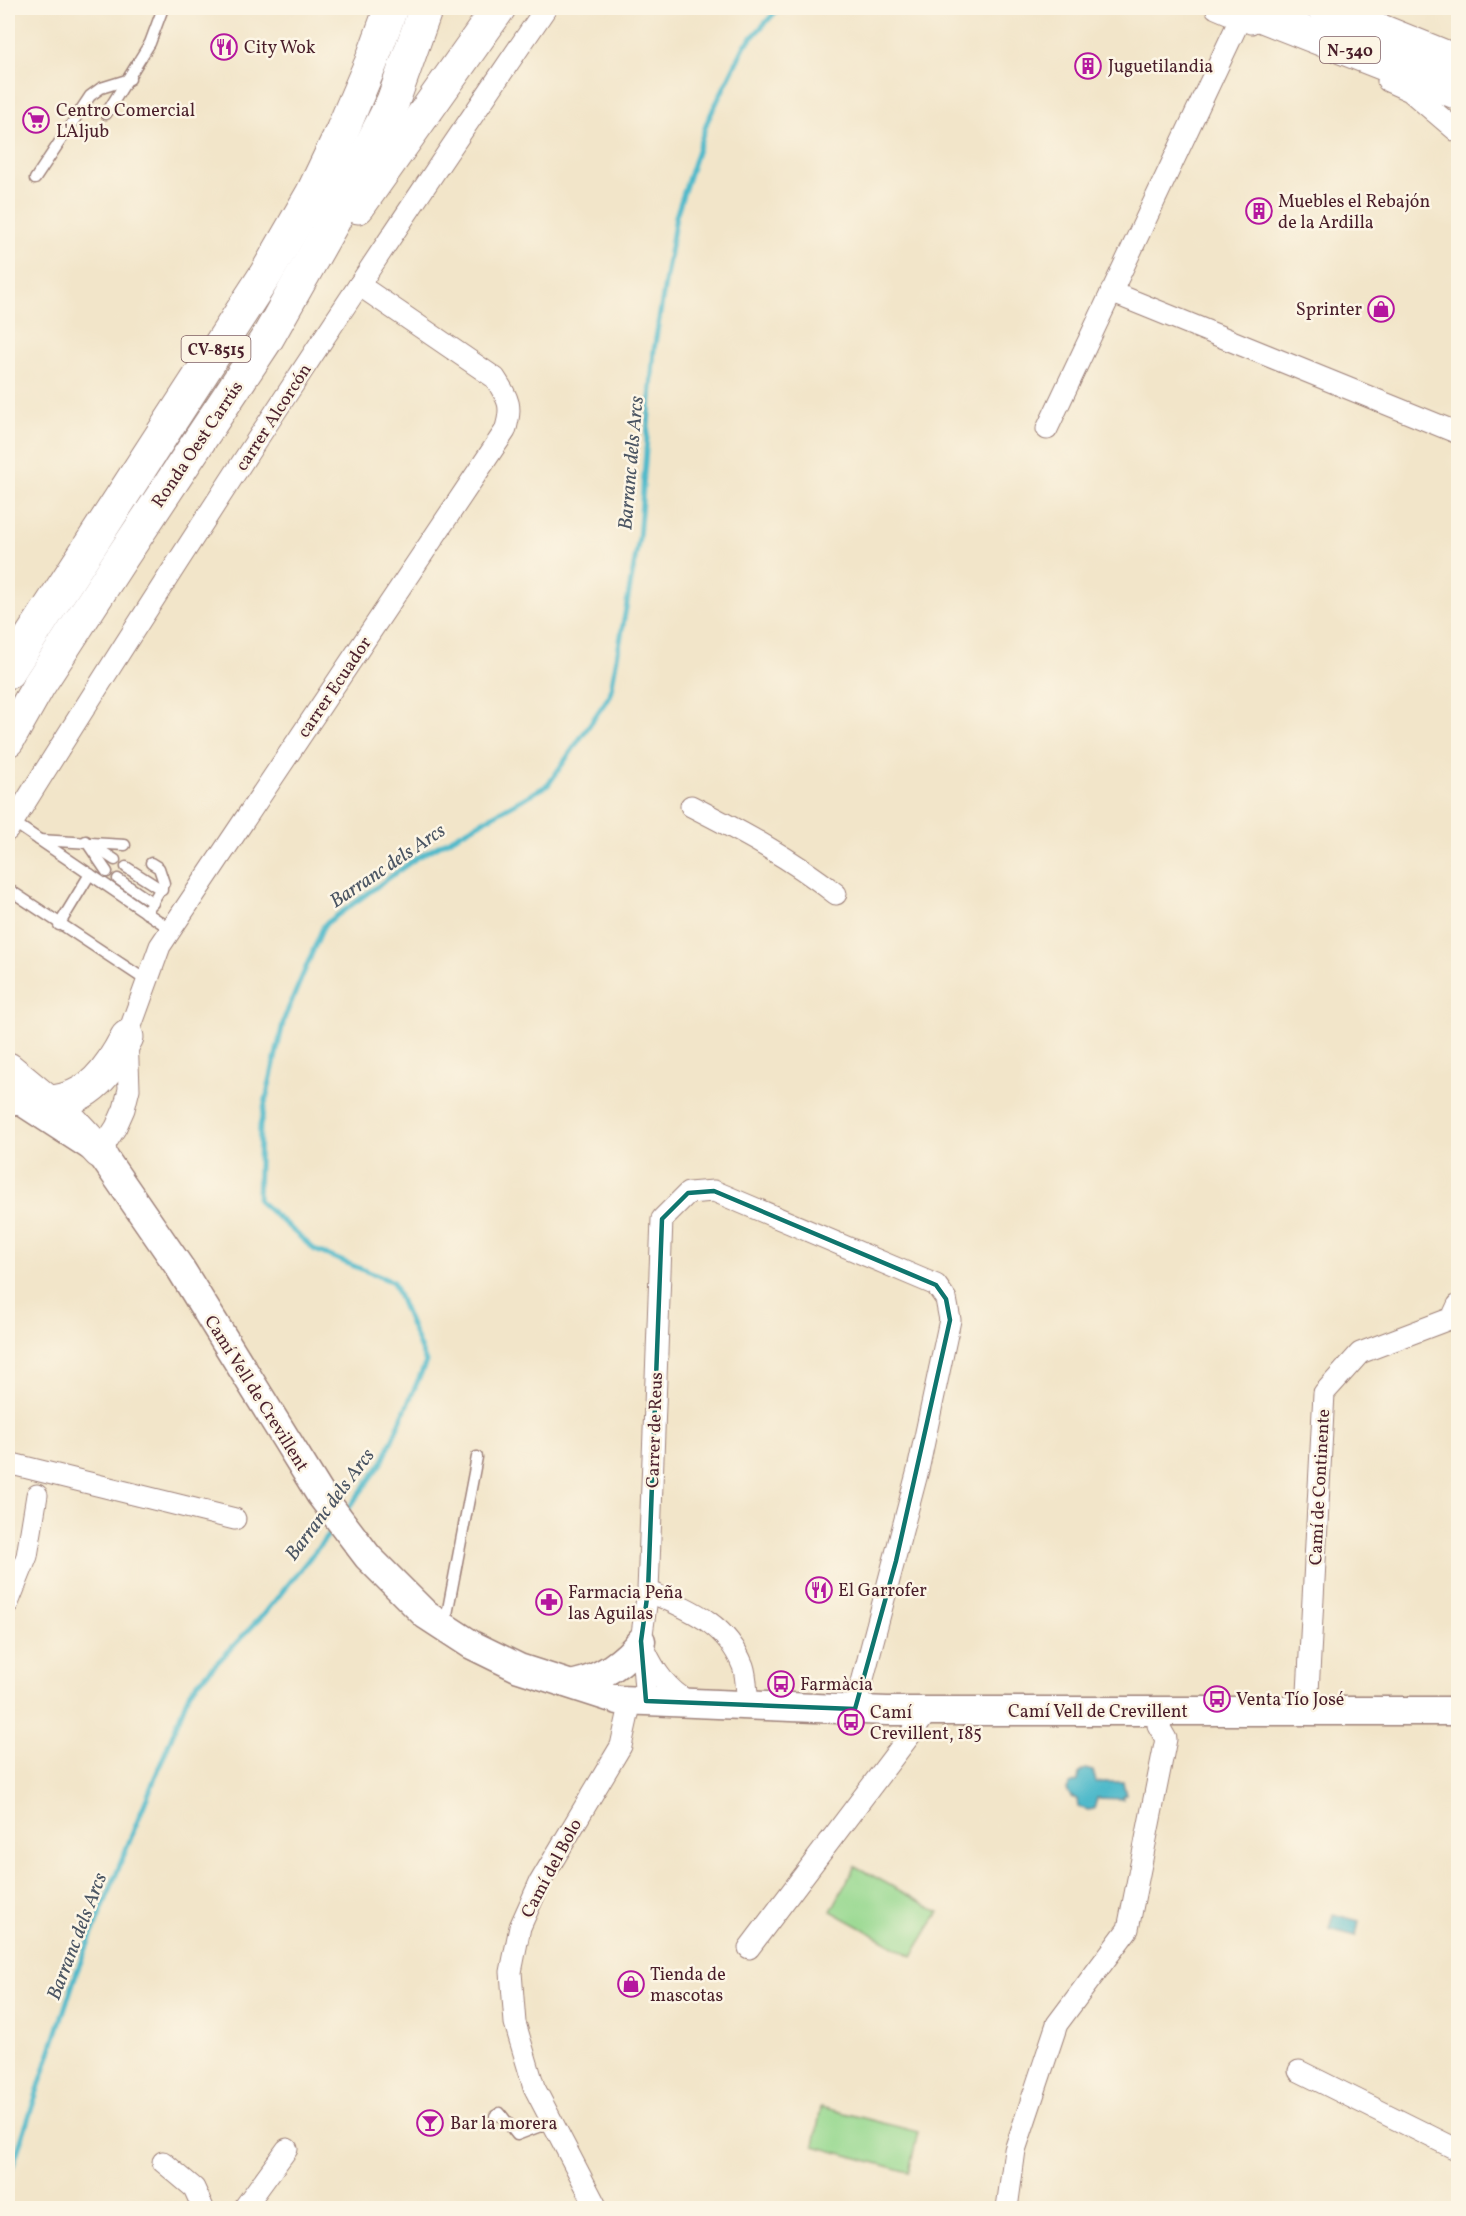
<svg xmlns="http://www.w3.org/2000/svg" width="1466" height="2216" font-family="Vollkorn,serif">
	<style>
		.green { fill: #96d88f; stroke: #707c5d; stroke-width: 1.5 }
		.water { fill: #4db9ca; stroke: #4c6c7a; stroke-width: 1.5 }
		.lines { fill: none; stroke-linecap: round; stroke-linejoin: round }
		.stream { stroke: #4db9ca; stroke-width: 5 }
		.lane-casing { stroke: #9e827a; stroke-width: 13 }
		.street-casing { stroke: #9e827a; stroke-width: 23 }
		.secondary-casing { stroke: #9e827a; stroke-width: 31 }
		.primary-casing { stroke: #9e827a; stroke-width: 35 }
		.highway-casing { stroke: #9e827a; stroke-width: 35 }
		.lane { stroke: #fff; stroke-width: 10 }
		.street { stroke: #fff; stroke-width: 21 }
		.secondary { stroke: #fff; stroke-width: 28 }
		.primary { stroke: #fff; stroke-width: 33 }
		.highway { stroke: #fff; stroke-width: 33 }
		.marked { fill: none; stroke: #0f766e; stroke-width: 4.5; stroke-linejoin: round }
		.labels { text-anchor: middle; stroke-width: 5; stroke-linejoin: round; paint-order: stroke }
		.shield { fill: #fcf5e5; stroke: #7f5f63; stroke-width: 1.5 }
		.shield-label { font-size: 16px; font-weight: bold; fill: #4a1f2b }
		.poi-label { font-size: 18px; fill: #4a1f2b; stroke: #fcf5e5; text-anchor: start }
		.street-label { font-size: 18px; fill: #4a1f2b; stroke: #fcf5e5 }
		.water-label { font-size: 20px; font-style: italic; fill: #4b5563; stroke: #fcf5e5 }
	</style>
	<rect width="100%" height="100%" fill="#fcf5e5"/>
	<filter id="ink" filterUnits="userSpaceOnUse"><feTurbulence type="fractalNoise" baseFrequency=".0167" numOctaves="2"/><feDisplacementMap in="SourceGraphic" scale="12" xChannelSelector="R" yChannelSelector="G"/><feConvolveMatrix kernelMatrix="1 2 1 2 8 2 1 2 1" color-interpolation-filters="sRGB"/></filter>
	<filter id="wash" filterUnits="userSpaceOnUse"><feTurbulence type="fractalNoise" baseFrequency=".008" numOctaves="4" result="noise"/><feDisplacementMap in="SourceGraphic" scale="24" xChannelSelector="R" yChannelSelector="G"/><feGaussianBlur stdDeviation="1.35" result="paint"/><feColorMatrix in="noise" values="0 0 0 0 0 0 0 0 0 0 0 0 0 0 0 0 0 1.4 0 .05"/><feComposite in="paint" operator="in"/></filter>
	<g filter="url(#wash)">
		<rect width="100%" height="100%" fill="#f2e5c9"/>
		<g class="green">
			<path d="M855,1866L939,1912L912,1956L831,1911Z"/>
			<path d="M821,2107L918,2132L909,2172L814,2146Z"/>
		</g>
		<g class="water">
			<path d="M1085,1769L1093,1771L1096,1782H1123L1126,1795H1123V1799L1097,1798L1094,1809L1088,1810L1079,1807L1078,1799L1071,1797L1067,1790L1070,1784L1078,1781L1079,1773Z"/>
			<path d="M1333,1914L1359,1921L1356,1936L1329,1929Z"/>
		</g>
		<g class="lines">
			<g class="stream">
				<path d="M345,1513L382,1463L426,1362L393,1282L315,1250L258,1200L260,1126L284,1019L324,925L415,859L548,785L610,695L639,538L654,350L676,216L707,122L745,45L779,8"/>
				<path d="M8,2180L77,1971L190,1691L265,1613L334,1528"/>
			</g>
		</g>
	</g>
	<g filter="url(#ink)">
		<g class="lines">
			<g class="lane-casing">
				<g id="lane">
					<path d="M106,114L150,43L163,8"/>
					<path d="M35,179L90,96L101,88L130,79"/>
					<path d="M13,822L172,930"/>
					<path d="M39,840L125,845"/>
					<path d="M86,841L107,872"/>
					<path d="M89,843L115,860"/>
					<path d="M126,867L162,890"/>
					<path d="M118,879L153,903"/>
					<path d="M8,889L147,981"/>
					<path d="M146,913L164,883L159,868L151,863"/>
					<path d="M59,925L90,874"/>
					<path d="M445,1625L477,1457"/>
					<path d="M495,2116L500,2113L517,2135L551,2122"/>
				</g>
			</g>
			<g class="street-casing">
				<g id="street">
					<path d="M1216,8L1251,23"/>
					<path d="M1388,81L1410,91L1458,132"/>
					<path d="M1111,292L1458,433"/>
					<path d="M1047,429L1240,19"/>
					<path d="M691,806C742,832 791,858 836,894"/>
					<path d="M8,830C181,552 361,278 546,8"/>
					<path d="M100,1152L116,1127L124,1109L129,1089L127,1037L160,946L505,431C513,406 509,400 495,378L359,285"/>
					<path d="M8,1463L235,1519"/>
					<path d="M648,1591C688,1609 726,1622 743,1666C747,1677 746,1692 748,1703"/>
					<path d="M8,1603L27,1556L37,1495"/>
					<path d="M645,1650C655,1672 667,1689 689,1702"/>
					<path d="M646,1701L641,1641L648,1591L662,1219L688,1193L714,1191L936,1285L946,1299L950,1320L918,1470L855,1709"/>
					<path d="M1307,1711L1324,1393L1360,1353L1452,1318L1458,1305"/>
					<path d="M749,1948L929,1710"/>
					<path d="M1299,2071L1458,2150"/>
					<path d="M163,2162L194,2188L203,2208"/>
					<path d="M244,2208L287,2149"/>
					<path d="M597,2208L534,2087L515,2023L511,1972L520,1927L540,1882L621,1746L631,1701"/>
					<path d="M1007,2208L1015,2150L1057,2024L1128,1929L1166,1739L1158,1725L1160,1711"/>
				</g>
			</g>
			<g class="secondary-casing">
				<g id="secondary">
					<path d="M8,1098L23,1102L100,1152L180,1268L320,1494L368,1557L426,1615L472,1645L519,1668L618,1700L646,1701L887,1711H1458"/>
					<path d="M575,1684C601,1678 625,1662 641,1641"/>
				</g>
			</g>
			<g class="primary-casing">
				<g id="primary">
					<path d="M358,207L499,8"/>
					<path d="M8,672L266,274L312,194L342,131L371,63L391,8"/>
					<path d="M8,740L39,685L120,560L268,337L333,222L393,101L426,8"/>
					<path d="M8,1069L72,1122L100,1152"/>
					<path d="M50,1102C90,1099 110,1070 127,1037"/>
				</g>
			</g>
			<g class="highway-casing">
				<g id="highway">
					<path d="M1242,8L1458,93"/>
					<path d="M1324,8L1458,62"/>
				</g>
			</g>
			<use href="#lane" class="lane"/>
			<use href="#street" class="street"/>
			<use href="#secondary" class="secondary"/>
			<use href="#primary" class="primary"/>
			<use href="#highway" class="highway"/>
		</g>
	</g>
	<path class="marked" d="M714,1191L936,1285L946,1299L950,1320L896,1561L855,1709L646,1701L641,1641L648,1591L662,1219L688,1193Z"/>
	<defs>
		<g id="restaurant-ring" transform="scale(1.35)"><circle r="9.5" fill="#fcf5e5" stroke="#b5179e" stroke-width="1.5"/><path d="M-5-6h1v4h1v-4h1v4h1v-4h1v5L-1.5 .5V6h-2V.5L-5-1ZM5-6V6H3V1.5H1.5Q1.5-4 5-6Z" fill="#b5179e"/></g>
		<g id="building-ring" transform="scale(1.35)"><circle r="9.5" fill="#fcf5e5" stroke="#b5179e" stroke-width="1.5"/><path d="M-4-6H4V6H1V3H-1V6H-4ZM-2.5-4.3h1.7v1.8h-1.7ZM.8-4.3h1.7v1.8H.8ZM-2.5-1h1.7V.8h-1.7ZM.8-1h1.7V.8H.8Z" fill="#b5179e"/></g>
		<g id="supermarket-ring" transform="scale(1.35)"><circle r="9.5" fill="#fcf5e5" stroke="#b5179e" stroke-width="1.5"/><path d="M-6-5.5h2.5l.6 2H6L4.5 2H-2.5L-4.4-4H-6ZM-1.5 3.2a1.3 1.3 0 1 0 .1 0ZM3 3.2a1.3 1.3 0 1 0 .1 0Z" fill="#b5179e"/></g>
		<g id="shop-ring" transform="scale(1.35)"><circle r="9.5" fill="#fcf5e5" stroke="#b5179e" stroke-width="1.5"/><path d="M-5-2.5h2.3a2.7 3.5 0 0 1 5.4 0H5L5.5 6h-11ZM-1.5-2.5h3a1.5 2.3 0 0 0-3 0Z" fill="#b5179e"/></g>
		<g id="pharmacy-ring" transform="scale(1.35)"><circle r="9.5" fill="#fcf5e5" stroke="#b5179e" stroke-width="1.5"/><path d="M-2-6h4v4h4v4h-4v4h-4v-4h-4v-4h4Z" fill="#b5179e"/></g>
		<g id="bus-ring" transform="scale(1.35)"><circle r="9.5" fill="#fcf5e5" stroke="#b5179e" stroke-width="1.5"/><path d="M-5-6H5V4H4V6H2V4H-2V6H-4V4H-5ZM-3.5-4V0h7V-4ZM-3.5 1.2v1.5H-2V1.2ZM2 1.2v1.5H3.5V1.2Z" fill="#b5179e"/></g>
		<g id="bar-ring" transform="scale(1.35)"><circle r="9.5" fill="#fcf5e5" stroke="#b5179e" stroke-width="1.5"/><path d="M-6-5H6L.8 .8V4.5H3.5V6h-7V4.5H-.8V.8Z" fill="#b5179e"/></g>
	</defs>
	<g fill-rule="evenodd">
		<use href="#restaurant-ring" x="224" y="47"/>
		<use href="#building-ring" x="1088" y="66"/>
		<use href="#supermarket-ring" x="36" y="120"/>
		<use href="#building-ring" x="1259" y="211"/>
		<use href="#shop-ring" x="1381" y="309"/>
		<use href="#restaurant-ring" x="819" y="1590"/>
		<use href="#pharmacy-ring" x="549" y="1602"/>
		<use href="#bus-ring" x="781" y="1684"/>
		<use href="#bus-ring" x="1217" y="1699"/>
		<use href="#bus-ring" x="851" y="1722"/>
		<use href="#shop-ring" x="631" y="1984"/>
		<use href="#bar-ring" x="430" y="2123"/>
	</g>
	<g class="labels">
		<g class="shield">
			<rect x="1320" y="37" width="60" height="26" rx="4.5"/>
			<rect x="181.5" y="336" width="69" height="26" rx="4.5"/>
		</g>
		<g class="shield-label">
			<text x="1350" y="56">N-340</text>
			<text x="216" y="355">CV-8515</text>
		</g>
		<g class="poi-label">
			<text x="244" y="53">City Wok</text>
			<text x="1108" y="72">Juguetilandia</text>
			<text x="56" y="116">Centro Comercial<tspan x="56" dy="21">L'Aljub</tspan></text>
			<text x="1278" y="207">Muebles el Rebajón<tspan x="1278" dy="21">de la Ardilla</tspan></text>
			<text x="1362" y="315" text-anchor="end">Sprinter</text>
			<text x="838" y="1596">El Garrofer</text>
			<text x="568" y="1598">Farmacia Peña<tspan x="568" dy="21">las Aguilas</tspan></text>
			<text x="800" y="1690">Farmàcia</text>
			<text x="1236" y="1705">Venta Tío José</text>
			<text x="870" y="1718">Camí<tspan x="870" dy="21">Crevillent, 185</tspan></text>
			<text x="650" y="1980">Tienda de<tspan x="650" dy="21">mascotas</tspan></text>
			<text x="450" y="2129">Bar la morera</text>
		</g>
		<g class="street-label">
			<text transform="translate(273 417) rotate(-57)" y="6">carrer Alcorcón</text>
			<text transform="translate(197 444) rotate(-56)" y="6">Ronda Oest Carrús</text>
			<text transform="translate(334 687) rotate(-56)" y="6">carrer Ecuador</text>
			<text transform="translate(257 1393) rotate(58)" y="6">Camí Vell de Crevillent</text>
			<text transform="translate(654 1430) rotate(-88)" y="6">Carrer de Reus</text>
			<text transform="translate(1319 1487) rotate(-87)" y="6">Camí de Continente</text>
			<text x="1098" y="1717">Camí Vell de Crevillent</text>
			<text transform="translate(551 1868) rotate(-62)" y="6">Camí del Bolo</text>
		</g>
		<g class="water-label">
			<text transform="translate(630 463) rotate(-85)" y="7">Barranc dels Arcs</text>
			<text transform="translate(387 865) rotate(-34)" y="7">Barranc dels Arcs</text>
			<text transform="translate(329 1504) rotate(-53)" y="7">Barranc dels Arcs</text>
			<text transform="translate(76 1936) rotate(-69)" y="7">Barranc dels Arcs</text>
		</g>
	</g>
	<rect width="1466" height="2216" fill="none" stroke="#fcf5e5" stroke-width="30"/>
</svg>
